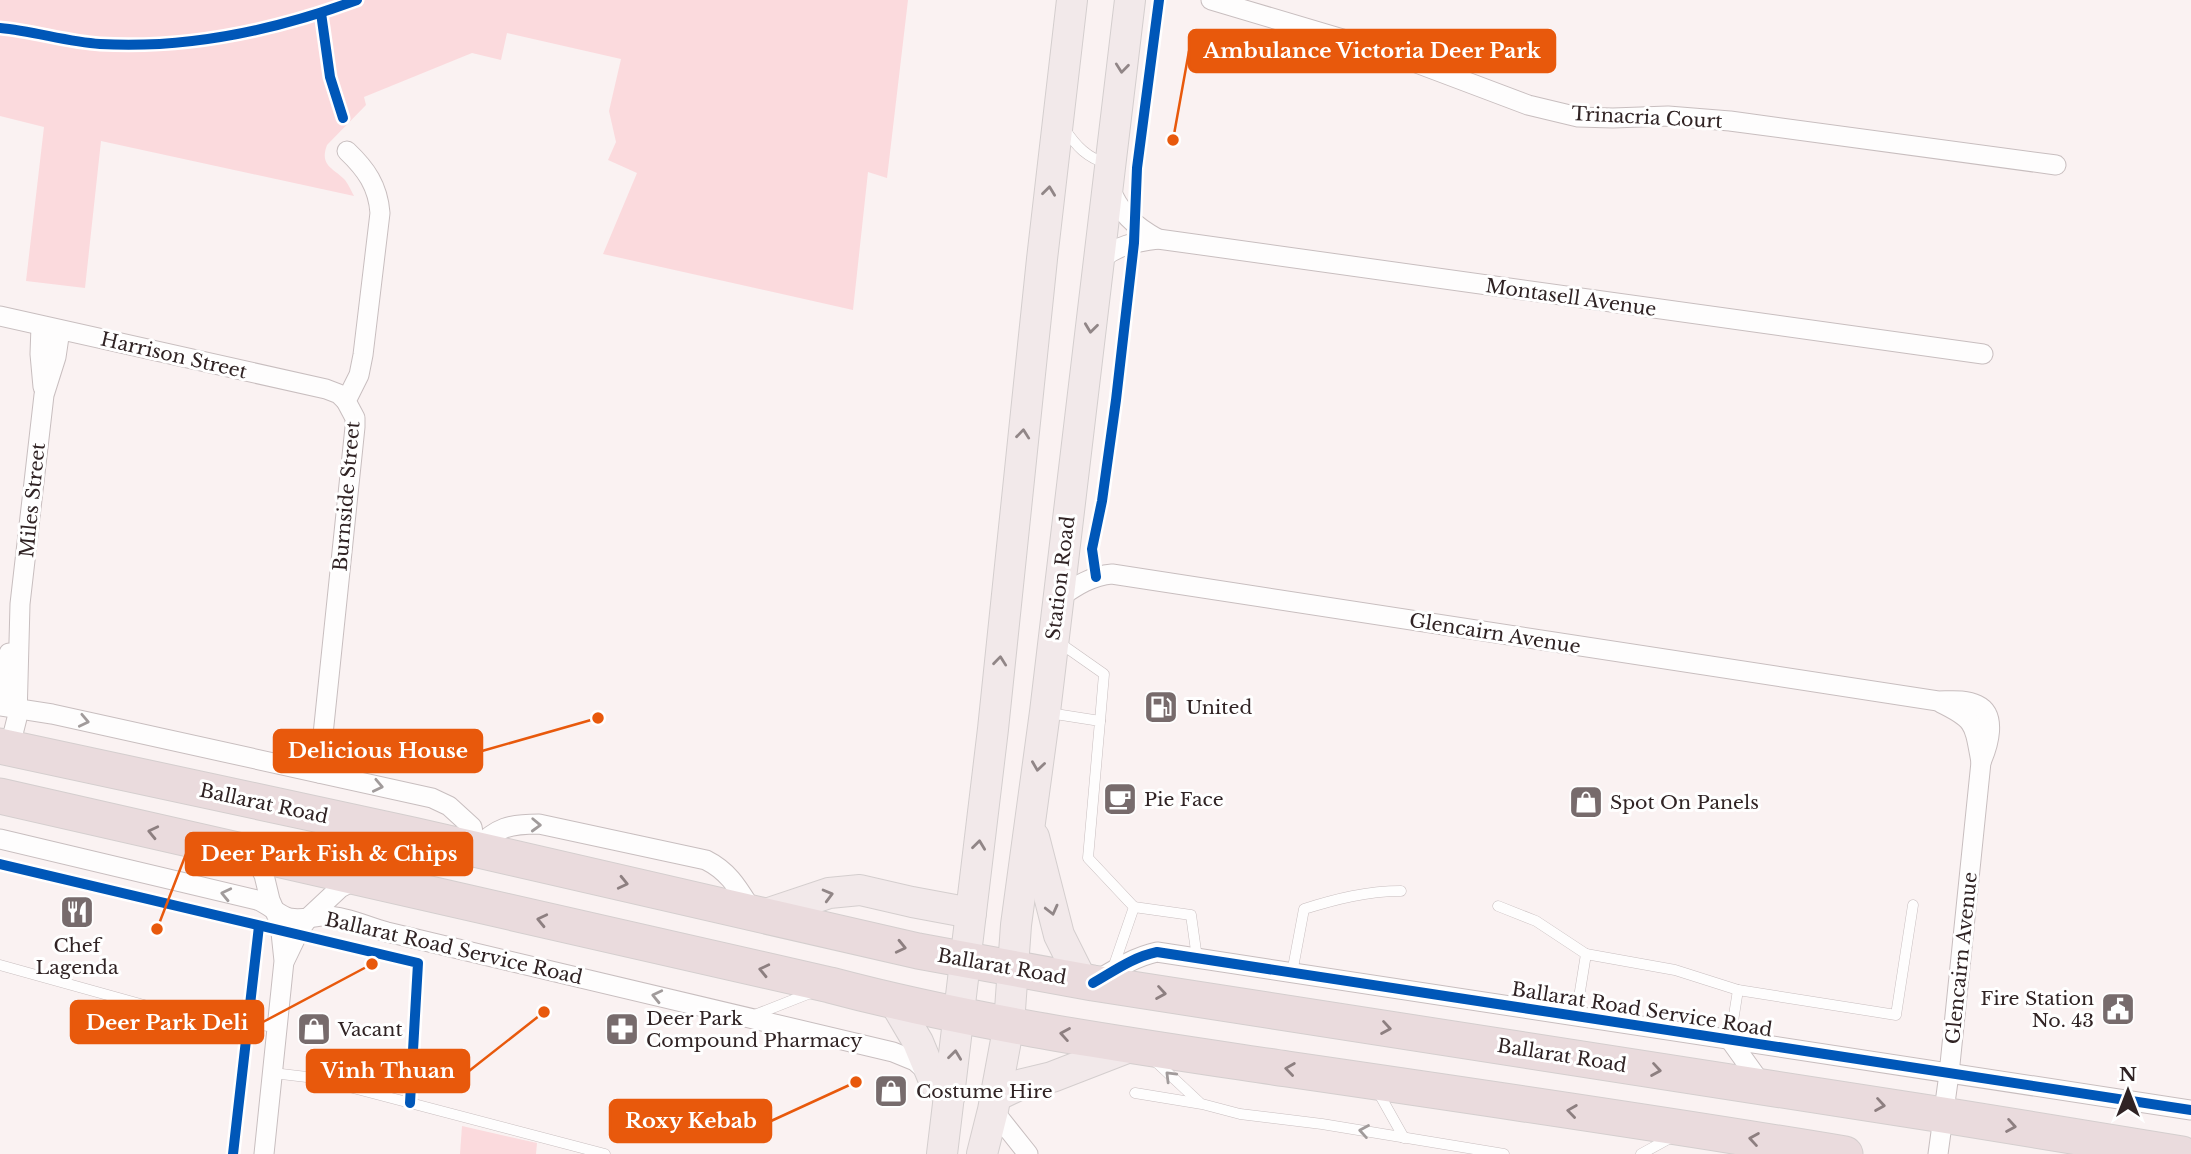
<svg xmlns="http://www.w3.org/2000/svg" width="2191" height="1154" font-family="'Libre Baskerville',serif">
	<style>
		.green { fill: #fbdadd }
		.lines { fill: none; stroke-linecap: round; stroke-linejoin: round }
		.lane-casing { stroke: #c8bebf; stroke-width: 11 }
		.street-casing { stroke: #c8bebf; stroke-width: 21 }
		.primary-casing { stroke: #d4cece; stroke-width: 32 }
		.highway-casing { stroke: #d4cece; stroke-width: 37 }
		.lane { stroke: #fefdfd; stroke-width: 10 }
		.street { stroke: #fefdfd; stroke-width: 19 }
		.primary { stroke: #f2e9ea; stroke-width: 30 }
		.highway { stroke: #eadbdd; stroke-width: 35 }
		.cycleway-casing { stroke: #fff; stroke-width: 15 }
		.cycleway { stroke: #0057b8; stroke-width: 10 }
		.oneway { stroke: #918687 }
		.oneway2 { stroke: #a19b9b }
		.oneway3 { stroke: #8d7f80 }
		.labels { text-anchor: middle; stroke-width: 6; stroke-linejoin: round; paint-order: stroke }
		.street-label { font-size: 19px; fill: #302324; stroke: #fff }
		.poi-label { font-size: 19px; fill: #302324; stroke: #fff; text-anchor: start }
		.leader { fill: none; stroke: #e8590c; stroke-width: 2.5 }
		.callout-dot { fill: #e8590c; stroke: #fff; stroke-width: 2.5 }
		.callout { fill: #e8590c; stroke: #e8590c; stroke-width: 2.5 }
		.callout-label { font-size: 21px; text-anchor: middle; font-weight: bold; fill: #fff }
	</style>
	<rect width="100%" height="100%" fill="#faf2f2"/>
	<g class="green">
		<path d="M0,0H908L887,178L868,172L853,310L603,254L637,173L608,160L616,142L609,111L621,59L507,33L501,60L472,53L364,97L366,105L327,145C319,166 334,168 345,180C349,185 351,191 354,196L101,141L85,288L26,281L44,127L0,116Z"/>
		<path d="M462,1126L537,1143L536,1154H460Z"/>
	</g>
	<g class="lines">
		<g class="lane-casing">
			<g id="lane">
				<path d="M1064,128C1076,146 1087,158 1108,164"/>
				<path d="M1057,641L1104,674L1100,721"/>
				<path d="M1049,713L1100,721L1088,858L1134,907L1113,968"/>
				<path d="M1498,906L1536,921L1586,954L1576,1016"/>
				<path d="M1134,907L1191,915L1197,958"/>
				<path d="M1586,954L1675,970L1738,990L1896,1015L1913,905"/>
				<path d="M0,965L187,1017L278,1027"/>
				<path d="M1292,973L1304,909C1336,899 1367,891 1401,891"/>
				<path d="M752,1016L813,992"/>
				<path d="M1730,1040L1738,990"/>
				<path d="M1154,1060L1199,1102"/>
				<path d="M273,1073L315,1078L605,1154"/>
				<path d="M1377,1090L1404,1138"/>
				<path d="M1135,1093L1202,1104L1240,1114L1322,1124L1504,1154"/>
				<path d="M1641,1154L1672,1137"/>
			</g>
		</g>
		<g class="street-casing">
			<g id="street">
				<path d="M1211,0L1390,53L1528,105L1578,117L1613,118L1668,116L1730,121L2056,165"/>
				<path d="M1109,186C1119,212 1134,226 1158,239"/>
				<path d="M1099,261C1117,245 1135,242 1158,239L1983,354"/>
				<path d="M0,316L326,389L339,394L346,401"/>
				<path d="M41,326L40,354L43,387"/>
				<path d="M1057,599C1075,587 1090,576 1112,574L1938,701C1950,701 1965,699 1977,705C1998,715 1988,746 1981,762"/>
				<path d="M0,697L9,653"/>
				<path d="M0,706L52,714L432,798L449,806L472,827L476,849"/>
				<path d="M2,754L13,734L17,718L20,604L44,395L56,357L60,330"/>
				<path d="M319,773L355,427V418L346,401L359,375L363,355L380,213C378,186 366,169 347,151"/>
				<path d="M0,839L257,900C269,904 279,916 290,918C303,921 316,915 328,916C348,917 368,927 387,932L893,1052L915,1061L929,1073"/>
				<path d="M476,849C496,827 510,824 539,824L706,860C730,872 739,890 753,912"/>
				<path d="M254,856L264,875L270,900L280,923L284,961L264,1154"/>
				<path d="M285,960L299,931L309,917L340,888L359,878"/>
				<path d="M1094,982C1114,970 1134,957 1157,952L2191,1110"/>
				<path d="M1730,1040L1763,1086"/>
				<path d="M993,1110L1028,1154"/>
				<path d="M1938,1154L1949,1074L1981,762C1974,724 1976,720 1941,703"/>
			</g>
		</g>
		<g class="primary-casing">
			<g id="primary">
				<path d="M1034,837L1059,935L1082,981"/>
				<path d="M763,915L829,893L860,890L912,902L971,913"/>
				<path d="M895,1003L918,1042L935,1083L950,1095"/>
				<path d="M996,1096L1019,1085L1052,1077L1132,1046"/>
				<path d="M942,1154L993,729L1042,259L1072,0"/>
				<path d="M982,1154L993,1110L1009,1024L1016,925L1045,712L1130,0"/>
			</g>
		</g>
		<g class="highway-casing">
			<g id="highway">
				<path d="M0,746L413,835L918,951L1093,983L1943,1115L2182,1154"/>
				<path d="M0,796L830,985C980,1025 1134,1046 1287,1069C1473,1096 1659,1123 1845,1154"/>
			</g>
		</g>
		<use href="#lane" class="lane"/>
		<use href="#street" class="street"/>
		<use href="#primary" class="primary"/>
		<use href="#highway" class="highway"/>
		<g class="cycleway-casing">
			<g id="cycleway">
				<path d="M321,13L330,77L343,118"/>
				<path d="M0,28C34,31 67,42 100,44C188,49 276,30 357,0"/>
				<path d="M1096,577L1092,549L1102,501L1116,400L1134,243L1137,168L1159,0"/>
				<path d="M0,864L418,963L410,1103"/>
				<path d="M1093,983C1114,971 1133,957 1157,952L2191,1110"/>
				<path d="M233,1154L259,926"/>
			</g>
		</g>
		<use href="#cycleway" class="cycleway"/>
	</g>
	<defs><path id="oneway-chevron" d="M-2-3.5L2.5 0L-2 3.5" fill="none" stroke-width="1.6" stroke-linecap="round" stroke-linejoin="round" transform="scale(1.75)"/></defs>
	<g class="oneway">
		<use href="#oneway-chevron" transform="translate(1122 68) rotate(96)"/>
		<use href="#oneway-chevron" transform="translate(1049 191) rotate(-83)"/>
		<use href="#oneway-chevron" transform="translate(1091 328) rotate(97)"/>
		<use href="#oneway-chevron" transform="translate(1023 434) rotate(-84)"/>
		<use href="#oneway-chevron" transform="translate(1000 661) rotate(-84)"/>
		<use href="#oneway-chevron" transform="translate(1038 766) rotate(98)"/>
		<use href="#oneway-chevron" transform="translate(979 845) rotate(-83)"/>
		<use href="#oneway-chevron" transform="translate(828 895) rotate(-15)"/>
		<use href="#oneway-chevron" transform="translate(1052 910) rotate(76)"/>
		<use href="#oneway-chevron" transform="translate(955 1055) rotate(-83)"/>
	</g>
	<g class="oneway2">
		<use href="#oneway-chevron" transform="translate(84 721) rotate(12)"/>
		<use href="#oneway-chevron" transform="translate(378 786) rotate(12)"/>
		<use href="#oneway-chevron" transform="translate(536 825) rotate(2)"/>
		<use href="#oneway-chevron" transform="translate(226 894) rotate(-167)"/>
		<use href="#oneway-chevron" transform="translate(657 996) rotate(-167)"/>
		<use href="#oneway-chevron" transform="translate(1170 1076) rotate(-135)"/>
		<use href="#oneway-chevron" transform="translate(1364 1131) rotate(-170)"/>
	</g>
	<g class="oneway3">
		<use href="#oneway-chevron" transform="translate(153 832) rotate(-167)"/>
		<use href="#oneway-chevron" transform="translate(623 883) rotate(13)"/>
		<use href="#oneway-chevron" transform="translate(542 920) rotate(-167)"/>
		<use href="#oneway-chevron" transform="translate(901 947) rotate(13)"/>
		<use href="#oneway-chevron" transform="translate(764 970) rotate(-167)"/>
		<use href="#oneway-chevron" transform="translate(1161 993) rotate(9)"/>
		<use href="#oneway-chevron" transform="translate(1386 1028) rotate(9)"/>
		<use href="#oneway-chevron" transform="translate(1065 1034) rotate(-170)"/>
		<use href="#oneway-chevron" transform="translate(1290 1069) rotate(-172)"/>
		<use href="#oneway-chevron" transform="translate(1656 1070) rotate(9)"/>
		<use href="#oneway-chevron" transform="translate(1880 1105) rotate(9)"/>
		<use href="#oneway-chevron" transform="translate(1572 1111) rotate(-172)"/>
		<use href="#oneway-chevron" transform="translate(2011 1126) rotate(10)"/>
		<use href="#oneway-chevron" transform="translate(1754 1139) rotate(-171)"/>
	</g>
	<defs>
		<g id="fuel-square" transform="scale(1.75)"><rect x="-9" y="-9" width="18" height="18" rx="4" fill="#776b6c" stroke="#fff"/><path d="M-5.5-6h7V0h2V4h1.3V-2.5L3-4.5l.8-.8L6-3V5H2.5V1h-1V6h-7ZM-4.2-4.7v3.2H.2V-4.7Z" fill="#fff"/></g>
		<g id="cafe-square" transform="scale(1.75)"><rect x="-9" y="-9" width="18" height="18" rx="4" fill="#776b6c" stroke="#fff"/><path d="M-5.5-4.5H6V0H3Q3 3.5 0 3.5H-2.5Q-5.5 3.5-5.5 0ZM3-3.2v2h1.7v-2ZM-6 4.5H4V6H-6Z" fill="#fff"/></g>
		<g id="shop-square" transform="scale(1.75)"><rect x="-9" y="-9" width="18" height="18" rx="4" fill="#776b6c" stroke="#fff"/><path d="M-5-2.5h2.3a2.7 3.5 0 0 1 5.4 0H5L5.5 6h-11ZM-1.5-2.5h3a1.5 2.3 0 0 0-3 0Z" fill="#fff"/></g>
		<g id="restaurant-square" transform="scale(1.75)"><rect x="-9" y="-9" width="18" height="18" rx="4" fill="#776b6c" stroke="#fff"/><path d="M-5-6h1v4h1v-4h1v4h1v-4h1v5L-1.5 .5V6h-2V.5L-5-1ZM5-6V6H3V1.5H1.5Q1.5-4 5-6Z" fill="#fff"/></g>
		<g id="civic-square" transform="scale(1.75)"><rect x="-9" y="-9" width="18" height="18" rx="4" fill="#776b6c" stroke="#fff"/><path d="M-.6-6.5H3V-4.5H.6V-3L4-1V1h2V6H-6V1h2V-1L-.6-3ZM-1.2 2.5V6h2.4V2.5Z" fill="#fff"/></g>
		<g id="pharmacy-square" transform="scale(1.75)"><rect x="-9" y="-9" width="18" height="18" rx="4" fill="#776b6c" stroke="#fff"/><path d="M-2-6h4v4h4v4h-4v4h-4v-4h-4v-4h4Z" fill="#fff"/></g>
	</defs>
	<g fill-rule="evenodd">
		<use href="#fuel-square" x="1161" y="707"/>
		<use href="#cafe-square" x="1120" y="799"/>
		<use href="#shop-square" x="1586" y="802"/>
		<use href="#restaurant-square" x="77" y="912"/>
		<use href="#civic-square" x="2118" y="1009"/>
		<use href="#shop-square" x="314" y="1029"/>
		<use href="#pharmacy-square" x="622" y="1029"/>
		<use href="#shop-square" x="891" y="1091"/>
	</g>
	<g class="labels">
		<g class="street-label">
			<text transform="translate(1647 117) rotate(3)" y="7">Trinacria Court</text>
			<text transform="translate(1571 297) rotate(8)" y="7">Montasell Avenue</text>
			<text transform="translate(174 355) rotate(13)" y="7">Harrison Street</text>
			<text transform="translate(346 496) rotate(-85)" y="7">Burnside Street</text>
			<text transform="translate(32 500) rotate(-84)" y="7">Miles Street</text>
			<text transform="translate(1060 578) rotate(-83)" y="7">Station Road</text>
			<text transform="translate(1495 633) rotate(9)" y="7">Glencairn Avenue</text>
			<text transform="translate(264 803) rotate(12)" y="7">Ballarat Road</text>
			<text transform="translate(454 948) rotate(13)" y="7">Ballarat Road Service Road</text>
			<text transform="translate(1961 958) rotate(-84)" y="7">Glencairn Avenue</text>
			<text transform="translate(1002 966) rotate(10)" y="7">Ballarat Road</text>
			<text transform="translate(1642 1009) rotate(9)" y="7">Ballarat Road Service Road</text>
			<text transform="translate(1562 1055) rotate(9)" y="7">Ballarat Road</text>
		</g>
		<g class="poi-label">
			<text x="1186" y="714">United</text>
			<text x="1144" y="806">Pie Face</text>
			<text x="1610" y="809">Spot On Panels</text>
			<text x="77" y="952" text-anchor="middle">Chef<tspan x="77" dy="22">Lagenda</tspan></text>
			<text x="2094" y="1005" text-anchor="end">Fire Station<tspan x="2094" dy="22">No. 43</tspan></text>
			<text x="646" y="1025">Deer Park<tspan x="646" dy="22">Compound Pharmacy</tspan></text>
			<text x="338" y="1036">Vacant</text>
			<text x="916" y="1098">Costume Hire</text>
		</g>
	</g>
	<path class="leader" d="M1173 140L1189 51M598 718L482 751M157 929L186 854M372 964L263 1022M544 1012L469 1071M856 1082L771 1121"/>
	<g class="callout-dot">
		<circle cx="1173" cy="140" r="7"/>
		<circle cx="598" cy="718" r="7"/>
		<circle cx="157" cy="929" r="7"/>
		<circle cx="372" cy="964" r="7"/>
		<circle cx="544" cy="1012" r="7"/>
		<circle cx="856" cy="1082" r="7"/>
	</g>
	<g class="callout">
		<rect x="1189" y="30" width="366" height="42" rx="7"/>
		<rect x="274" y="730" width="208" height="42" rx="7"/>
		<rect x="186" y="833" width="286" height="42" rx="7"/>
		<rect x="71" y="1001" width="192" height="42" rx="7"/>
		<rect x="307" y="1050" width="162" height="42" rx="7"/>
		<rect x="610" y="1100" width="161" height="42" rx="7"/>
	</g>
	<g class="callout-label">
		<text x="1372" y="58">Ambulance Victoria Deer Park</text>
		<text x="378" y="758">Delicious House</text>
		<text x="329" y="861">Deer Park Fish &amp; Chips</text>
		<text x="167" y="1030">Deer Park Deli</text>
		<text x="388" y="1078">Vinh Thuan</text>
		<text x="691" y="1128">Roxy Kebab</text>
	</g>
	<g transform="translate(2128 1091)" stroke="#ffffff" stroke-width="5" paint-order="stroke">
	<path d="M0-5L12 26L0 18L-12 26Z" fill="#302324"/>
	<text y="-10" font-size="19" font-weight="bold" text-anchor="middle" fill="#302324">N</text>
	</g>
</svg>
